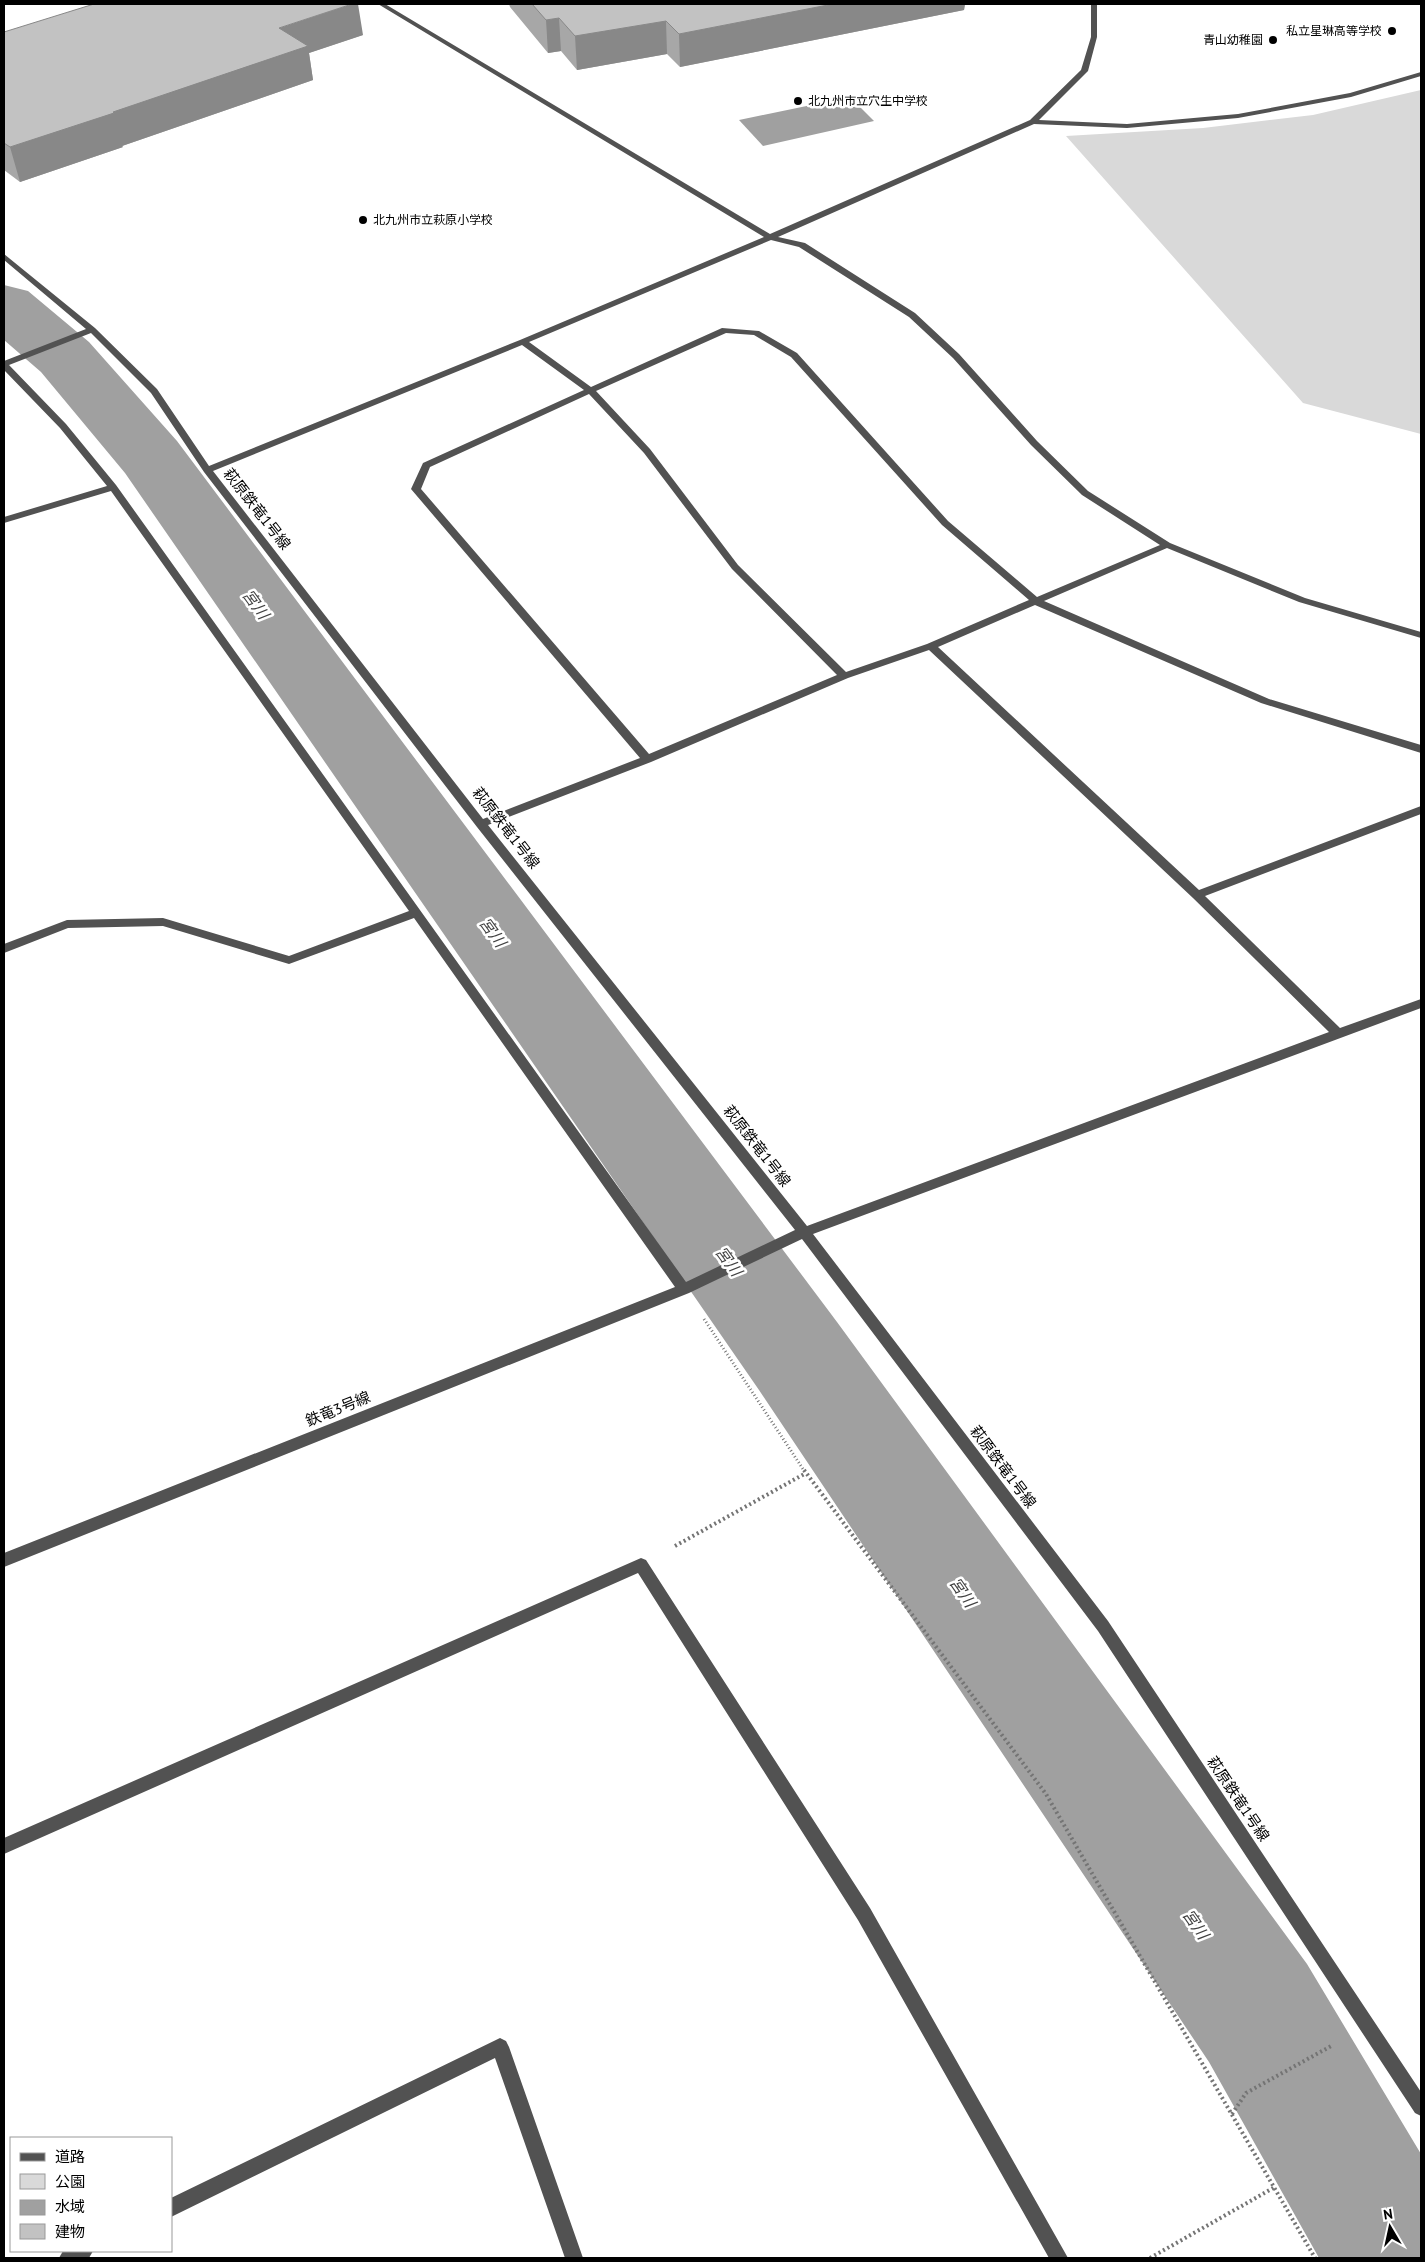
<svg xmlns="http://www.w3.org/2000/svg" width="1425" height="2262" font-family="'PT Sans','Noto Sans JP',sans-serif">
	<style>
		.green { fill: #d9d9d9 }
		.water { fill: #a0a0a0 }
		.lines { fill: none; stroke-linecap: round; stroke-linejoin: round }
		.river { fill: #a0a0a0; fill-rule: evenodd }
		.path-far1 { stroke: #747474; stroke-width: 3; stroke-dasharray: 1 2.5; stroke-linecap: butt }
		.path { stroke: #747474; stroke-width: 4; stroke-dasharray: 2 3; stroke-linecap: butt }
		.minor { fill: #525252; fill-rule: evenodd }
		.wall { fill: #a7a7a7 }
		.shaded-wall { fill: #888 }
		.building { fill: #c2c2c2; stroke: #888 }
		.poi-dot { fill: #000; stroke: #fff; stroke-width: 2 }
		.labels { text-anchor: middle; stroke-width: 5; stroke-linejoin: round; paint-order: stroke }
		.far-poi-label { font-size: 12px; fill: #000; stroke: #fff; text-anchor: end }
		.street-label { font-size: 15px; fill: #000; stroke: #fff }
		.water-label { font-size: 16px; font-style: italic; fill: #414141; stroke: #fff }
	</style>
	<rect width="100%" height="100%" fill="#fff"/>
	<path class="green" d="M1421,90V434L1303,403L1066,136L1203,128L1313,115Z"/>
	<path class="water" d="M850,97L874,121L763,146L739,120Z"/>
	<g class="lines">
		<path class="river" d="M4,285L28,291L89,342L177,441L837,1322L1307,1964L1421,2154V2258H1319L1209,2062L759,1390L125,473L41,372L4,340Z"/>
		<path class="path-far1" d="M704,1319L805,1472"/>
		<g class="path">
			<path d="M804,1470L1046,1794L1315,2258"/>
			<path d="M675,1546L806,1473"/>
			<path d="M1232,2114L1246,2093L1333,2045"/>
			<path d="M1150,2258L1275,2187"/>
		</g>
		<g class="minor">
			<path d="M378,4H385L770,234L1030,120L1081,70L1091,37V4H1097V37L1088,71L1039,120L1127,124L1238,114L1350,93L1421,72V76L1351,97L1238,118L1127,128L1034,124L778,237L805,243L915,313L959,354L1037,441L1088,491L1170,543L1305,598L1421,632V638L1299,602L1167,548L1044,601L1269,699L1421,745V753L1261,703L1035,605L938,647L1199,890L1421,806V814L1205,896L1340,1028L1421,999V1008L813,1234L1108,1621L1421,2092V2116L1415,2113L1098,1631L802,1239L689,1293L4,1567V1553L675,1287L414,918L289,964L163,926L68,928L4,953V944L67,920L163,918L289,956L409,911L111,491L4,523V517L107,486L60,428L4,370V361L86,329L4,260V254L95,328L157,389L209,466L520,340L764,237ZM771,240L799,247L909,317L953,358L1031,445L1082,495L1160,545L1037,597L948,521L797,353L759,331L722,328L591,387L529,342ZM91,333L151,393L204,472L477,827L795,1230L686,1282L116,485L66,424L9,365ZM726,333L754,335L791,357L942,525L1029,600L927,644L846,672L738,565L650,449L596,391ZM522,345L584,390L423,463L411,489L640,758L483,819L213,471ZM589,394L644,453L732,569L837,675L649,754L421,489L430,467ZM929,650L1193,898L1329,1032L807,1226L488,825L651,762L848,678Z"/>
			<path d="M641,1558L646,1560L870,1908L1068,2258H1049L858,1920L638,1573L4,1854V1838Z"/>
			<path d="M500,2038L506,2041L509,2047L583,2258H565L495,2058L171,2217V2198Z"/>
			<path d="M63,2251H93L89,2258H59Z"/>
		</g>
	</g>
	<g class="wall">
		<path d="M509,4H965L964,10L680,67L667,54L577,70L561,51L548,53L510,7Z"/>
		<path d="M4,32L363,35L309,53L313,80L122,146L123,147L20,182L4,170Z"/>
	</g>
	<g class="shaded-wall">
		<path d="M352,4H358L363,35L309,53L313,80L122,146L123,147L20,182L10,147L113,112L279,28Z"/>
		<path d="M833,4H965L964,10L680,67L679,34Z"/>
		<path d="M559,18L561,51L548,53L546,20Z"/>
		<path d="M666,21L667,54L577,70L575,36Z"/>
	</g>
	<g class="building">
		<path d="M94,4H352L279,28L308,46L113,112L114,113L10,147L4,143V32Z"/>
		<path d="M532,4H833L679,34L666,21L575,36L559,18L546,20Z"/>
	</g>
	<g class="poi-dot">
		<circle cx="1392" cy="31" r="5"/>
		<circle cx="1273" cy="40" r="5"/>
		<circle cx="798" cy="101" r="5"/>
		<circle cx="363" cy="220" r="5"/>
	</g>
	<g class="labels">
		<g class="far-poi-label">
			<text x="1382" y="35">私立星琳高等学校</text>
			<text x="1263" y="44">青山幼稚園</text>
			<text x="808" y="105" text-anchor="start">北九州市立穴生中学校</text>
			<text x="373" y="224" text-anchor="start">北九州市立萩原小学校</text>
		</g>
		<g class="street-label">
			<text transform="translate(257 509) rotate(52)" y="5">萩原鉄竜1号線</text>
			<text transform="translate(506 828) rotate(52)" y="5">萩原鉄竜1号線</text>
			<text transform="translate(757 1146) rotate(52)" y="5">萩原鉄竜1号線</text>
			<text transform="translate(338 1409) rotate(-22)" y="5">鉄竜3号線</text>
			<text transform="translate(1003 1467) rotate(53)" y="5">萩原鉄竜1号線</text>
			<text transform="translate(1238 1799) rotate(56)" y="5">萩原鉄竜1号線</text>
		</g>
		<g class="water-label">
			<text transform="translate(256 604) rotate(54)" y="6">宮川</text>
			<text transform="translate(493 932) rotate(54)" y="6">宮川</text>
			<text transform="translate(729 1261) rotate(54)" y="6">宮川</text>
			<text transform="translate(963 1592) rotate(55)" y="6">宮川</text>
			<text transform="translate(1196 1924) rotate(55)" y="6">宮川</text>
		</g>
	</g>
	<rect width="1425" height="2262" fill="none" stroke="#000000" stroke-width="10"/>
	<rect x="10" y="2137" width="162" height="115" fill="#ffffff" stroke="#999999"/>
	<rect x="20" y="2153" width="25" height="8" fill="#525252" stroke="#999999"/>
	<text x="55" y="2162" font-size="15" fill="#000000">道路</text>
	<rect x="20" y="2174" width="25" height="15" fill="#d9d9d9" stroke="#999999"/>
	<text x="55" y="2187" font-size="15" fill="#000000">公園</text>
	<rect x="20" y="2200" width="25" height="15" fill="#a0a0a0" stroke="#999999"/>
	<text x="55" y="2212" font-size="15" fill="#000000">水域</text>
	<rect x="20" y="2224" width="25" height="15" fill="#c2c2c2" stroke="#999999"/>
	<text x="55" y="2237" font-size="15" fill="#000000">建物</text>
	<g transform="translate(1390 2227) rotate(351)" stroke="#ffffff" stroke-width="4" paint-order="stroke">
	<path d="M0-4L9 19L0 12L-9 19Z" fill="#000000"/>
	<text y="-8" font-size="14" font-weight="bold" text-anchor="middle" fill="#000000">N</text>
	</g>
</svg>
